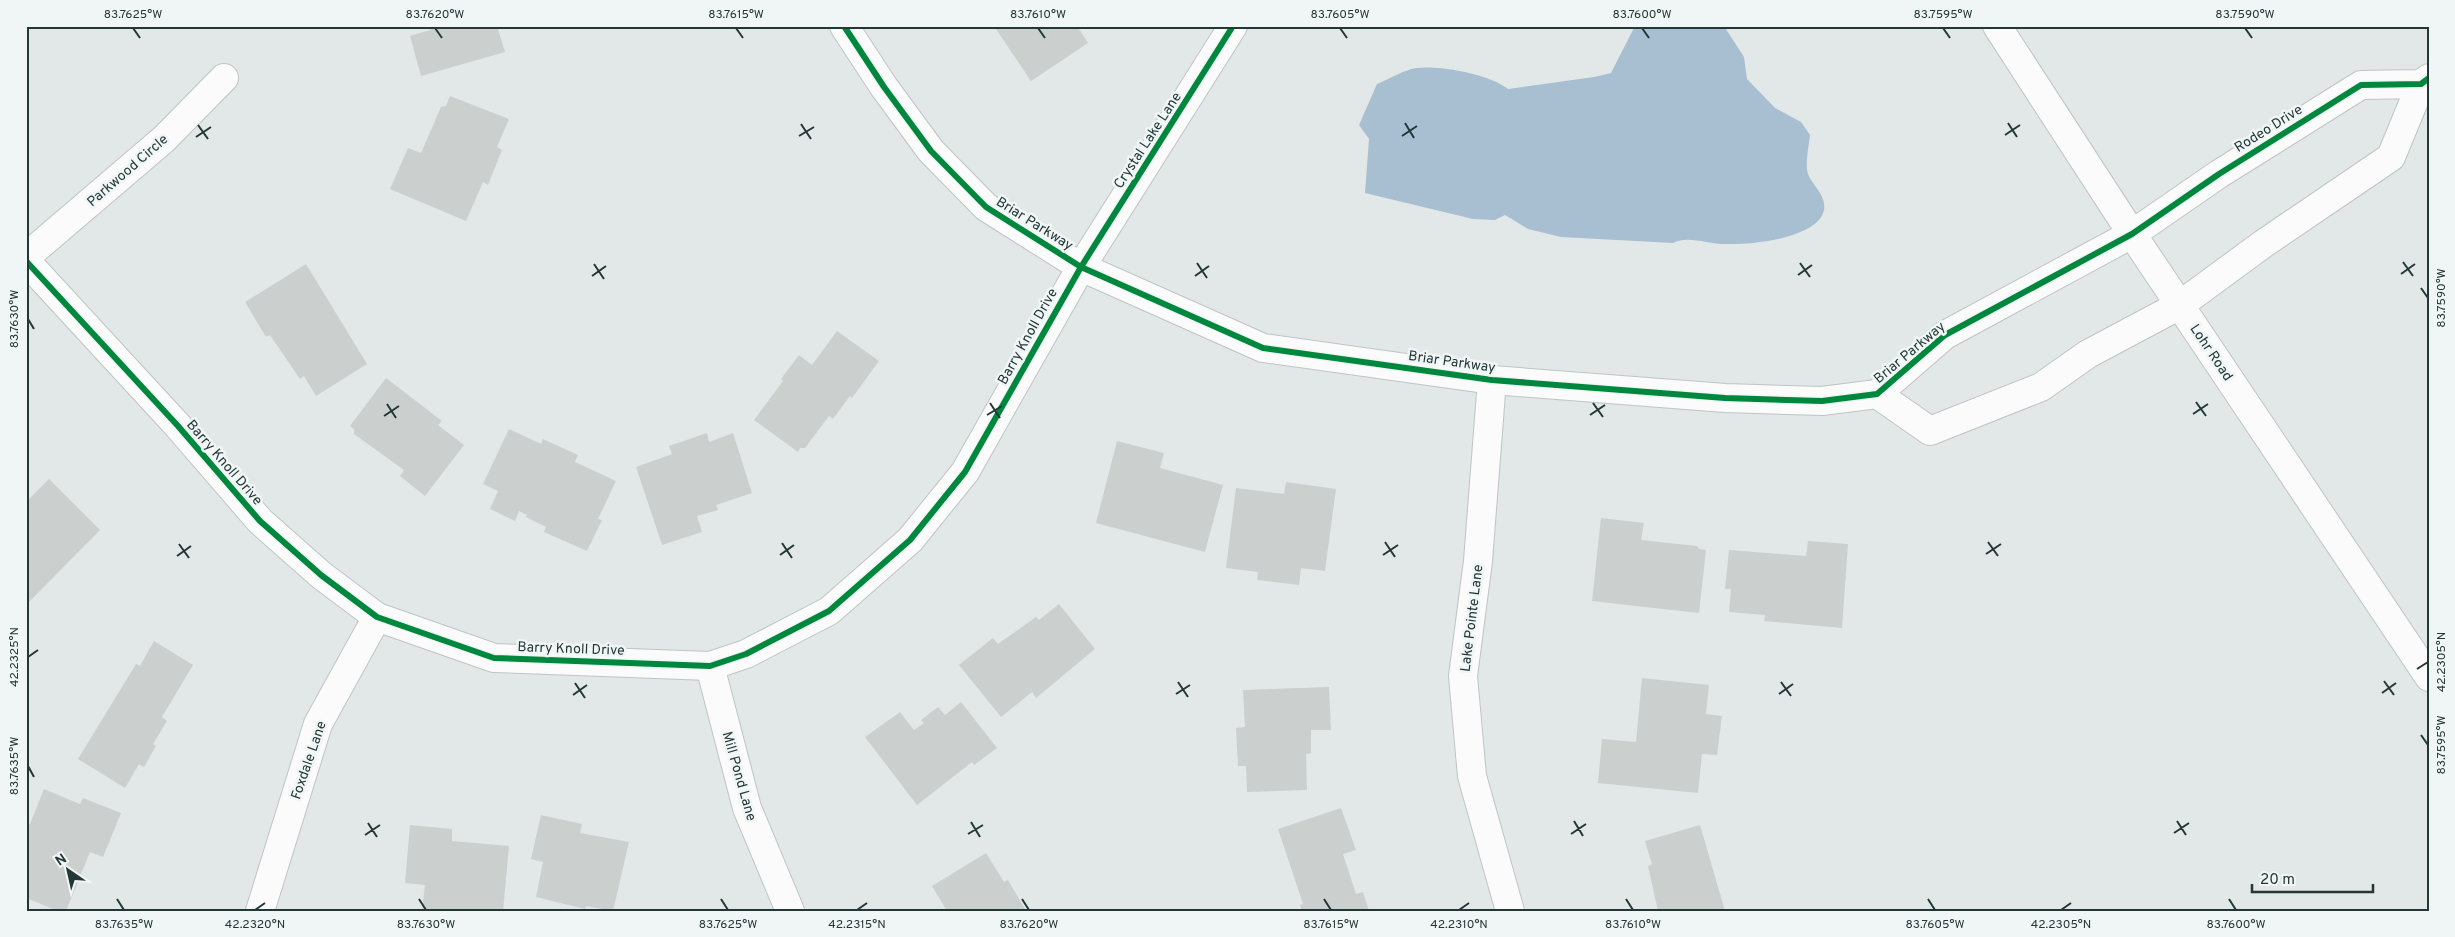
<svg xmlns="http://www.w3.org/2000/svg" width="2455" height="937" font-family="Overpass,sans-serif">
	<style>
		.water { fill: #a8bfd1 }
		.building { fill: #cbd0cf }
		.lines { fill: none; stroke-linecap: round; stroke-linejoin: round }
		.minor-casing { stroke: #bfc4c4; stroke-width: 30 }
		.tertiary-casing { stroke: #bfc4c4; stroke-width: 30 }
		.minor { stroke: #fbfbfb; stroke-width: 28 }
		.tertiary { stroke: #fbfbfb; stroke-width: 28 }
		.cycleway-casing { stroke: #f0f6f5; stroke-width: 9 }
		.cycleway { stroke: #00873e; stroke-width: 6 }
		.ticks { fill: none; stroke: #233737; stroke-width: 2 }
		.labels { text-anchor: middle; stroke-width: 5; stroke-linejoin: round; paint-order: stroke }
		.street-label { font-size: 14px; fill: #233737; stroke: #f0f6f5 }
		.neatline { fill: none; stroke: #233737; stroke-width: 2 }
		.ticks-label { font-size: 12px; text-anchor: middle; fill: #233737 }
	</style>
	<rect width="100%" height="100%" fill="#e2e7e7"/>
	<path class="water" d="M1635,26H1724L1744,57L1747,79L1775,108L1801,122L1810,135C1809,145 1806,158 1807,169C1808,183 1827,193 1824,210C1818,239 1748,245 1725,244C1708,244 1687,235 1673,243L1561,237L1528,229L1505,215L1495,220L1473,219L1365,193L1369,139L1359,125L1377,84C1389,79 1404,70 1416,68C1439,65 1490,74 1508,89L1594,77L1611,73Z"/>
	<g class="building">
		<path d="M429,26H497L505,52L421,76L410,36L430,30Z"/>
		<path d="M994,26H1077L1088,43L1031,81Z"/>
		<path d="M450,96L509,119L497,147L502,150L488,185L483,182L466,221L390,189L408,148L421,153L441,107L446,106Z"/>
		<path d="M306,264L367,364L316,396L304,376L300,379L270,335L266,337L245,302Z"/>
		<path d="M837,331L879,361L852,398L850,396L833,419L829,416L805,448H800L798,452L754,420L783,381L781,379L799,355L812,365Z"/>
		<path d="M386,378L442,421L438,425L464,445L425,496L400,476L404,470L354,434V429L350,426Z"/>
		<path d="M509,429L541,444L543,439L578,455L575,462L616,481L598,519L602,520L587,551L544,532L546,527L526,517L527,515L519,511L515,521L490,509L498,491L483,484Z"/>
		<path d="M707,433L709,442L733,433L752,493L716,505L718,510L697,516L702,532L662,545L636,467L672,454L669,446Z"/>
		<path d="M1117,441L1164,453L1160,468L1223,485L1205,552L1096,523Z"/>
		<path d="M49,479L100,530L26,605V502Z"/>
		<path d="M1286,482L1336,489L1325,571L1301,568L1299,585L1257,580L1258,572L1226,568L1236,488L1284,494Z"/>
		<path d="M1601,518L1644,523L1641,540L1697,546L1699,549L1706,550L1699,613L1592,601Z"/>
		<path d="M1808,541L1848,544L1842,628L1764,621L1765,615L1729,612L1731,589H1725L1729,550L1806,556Z"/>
		<path d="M1059,604L1095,649L1036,698L1032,692L1001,717L959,665L993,638L998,644L1036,617L1039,620Z"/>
		<path d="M154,641L193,665L162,717L167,721L153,744L156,746L144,767L139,764L125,788L78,759L136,664L140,666Z"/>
		<path d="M1642,678L1709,685L1706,714L1722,716L1717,755L1702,754L1698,793L1598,783L1602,739L1636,742Z"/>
		<path d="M1329,687L1331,730H1311V753L1306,754L1307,790L1247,792L1246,766H1238L1236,728L1245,727L1243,690Z"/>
		<path d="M961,702L997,748L974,765L972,762L917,805L865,737L900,712L914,730L924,723L921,720L938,707L945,715Z"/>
		<path d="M44,789L80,804L83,798L121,813L103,857L90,852L66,911H58L26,898V823L30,824Z"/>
		<path d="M1341,808L1356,850L1343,854L1356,894L1363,892L1369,911H1302L1300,905L1303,904L1278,829Z"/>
		<path d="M541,815L582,824L580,833L629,842L613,911L586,906L585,909L536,897L543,862L531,859Z"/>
		<path d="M410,825L452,829V841L509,846L503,911H422L425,885L405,883Z"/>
		<path d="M1700,825L1725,911H1658L1648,866L1652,864L1645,841Z"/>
		<path d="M986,853L1004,882L1008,880L1026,911H947L932,886Z"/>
	</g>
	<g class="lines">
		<g class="minor-casing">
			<g id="minor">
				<path d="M844,26L884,87L931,151L986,207L1081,267L1263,348L1492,380L1725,398L1822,401L1877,394L1945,335L2132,234L2219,174L2361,85L2421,84L2429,78"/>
				<path d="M26,257L164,139L224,78"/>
				<path d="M26,261L178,426L260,521L321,575L377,617L494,658L710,666L746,654L829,611L910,540L965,472L1081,267L1233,26"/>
				<path d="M1492,380L1478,561L1463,676L1472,776L1510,911"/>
				<path d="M1877,394L1930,431L2041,387L2088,354L2180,305L2263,244L2391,157L2421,84"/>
				<path d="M710,666L747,808L790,911"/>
				<path d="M260,911L318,724L377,617"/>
			</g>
		</g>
		<g class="tertiary-casing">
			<path id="tertiary" d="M1997,26L2132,234L2429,677"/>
		</g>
		<use href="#minor" class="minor"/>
		<use href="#tertiary" class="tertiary"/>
		<g class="cycleway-casing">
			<g id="cycleway">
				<path d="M844,26L884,87L931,151L986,207L1081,267L1263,348L1492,380L1725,398L1822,401L1877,394L1945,335L2132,234L2219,174L2361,85L2421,84L2429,78"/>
				<path d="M26,261L178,426L260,521L321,575L377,617L494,658L710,666L746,654L829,611L910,540L965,472L1081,267L1233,26"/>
			</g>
		</g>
		<use href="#cycleway" class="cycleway"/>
	</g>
	<path class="ticks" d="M133,28L140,38M435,28L442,38M736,28L743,38M1038,28L1045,38M1340,28L1347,38M1642,28L1649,38M1943,28L1950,38M2245,28L2252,38M1405,123L1414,138M2008,123L2017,137M801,124L811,139M198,125L208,139M2005,135L2020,125M799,136L814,127M1402,136L1417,126M196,137L211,127M2403,262L2413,276M1197,263L1207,278M1800,263L1810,277M594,264L604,279M2401,274L2415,264M1798,275L1812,265M592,276L606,266M1195,276L1209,266M2421,288L2428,298M28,319L34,329M2196,402L2206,416M990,403L1000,418M1593,403L1603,417M387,404L396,418M2193,414L2208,404M987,415L1002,406M1590,415L1605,405M384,416L399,406M1385,542L1395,557M1988,542L1998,556M782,543L792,558M179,544L189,558M1986,554L2001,544M780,555L794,545M1383,555L1398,545M177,556L191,546M28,657L38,650M2417,669L2428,662M2384,681L2394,695M1178,682L1188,697M1781,682L1791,696M575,683L585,698M2382,693L2396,683M1176,694L1190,685M1779,694L1793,684M573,695L587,685M2421,735L2428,745M28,766L34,777M1574,821L1583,836M2177,821L2186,835M971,822L980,837M368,823L377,837M2174,833L2189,823M968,834L983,825M1571,834L1586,824M365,835L380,825M117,899L124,910M419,899L426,910M721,899L728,910M1022,899L1029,910M1324,899L1331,910M1626,899L1633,910M1928,899L1935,910M2229,899L2236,910M255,910L265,903M857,910L867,903M1459,910L1469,903M2061,910L2071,903"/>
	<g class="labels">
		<g class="street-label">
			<text transform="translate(2268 128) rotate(-32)" y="5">Rodeo Drive</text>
			<text transform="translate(1147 140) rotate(-57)" y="5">Crystal Lake Lane</text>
			<text transform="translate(127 170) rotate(-41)" y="5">Parkwood Circle</text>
			<text transform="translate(1035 223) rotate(32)" y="5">Briar Parkway</text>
			<text transform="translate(1027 336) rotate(-61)" y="5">Barry Knoll Drive</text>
			<text transform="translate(1909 352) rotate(-40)" y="5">Briar Parkway</text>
			<text transform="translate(2212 352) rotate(56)" y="5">Lohr Road</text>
			<text transform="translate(1452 361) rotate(8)" y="5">Briar Parkway</text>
			<text transform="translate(225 462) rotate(49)" y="5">Barry Knoll Drive</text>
			<text transform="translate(1471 618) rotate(-83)" y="5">Lake Pointe Lane</text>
			<text transform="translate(571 648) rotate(2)" y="5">Barry Knoll Drive</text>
			<text transform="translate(308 760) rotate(-71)" y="5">Foxdale Lane</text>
			<text transform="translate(740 776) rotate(74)" y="5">Mill Pond Lane</text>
		</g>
	</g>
	<rect width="2455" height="937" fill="none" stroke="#f0f6f5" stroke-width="55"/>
	<g transform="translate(68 870) rotate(326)" stroke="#f0f6f5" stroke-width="4" paint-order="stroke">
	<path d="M0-4L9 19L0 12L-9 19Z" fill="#233737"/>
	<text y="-8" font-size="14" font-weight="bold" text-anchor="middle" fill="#233737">N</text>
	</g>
	<path d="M2252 884v8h121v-8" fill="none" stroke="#233737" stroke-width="2.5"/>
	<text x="2260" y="884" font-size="15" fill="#233737" stroke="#f0f6f5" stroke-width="4" paint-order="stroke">20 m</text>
	<rect x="28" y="28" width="2400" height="882" class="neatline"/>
	<g class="ticks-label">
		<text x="133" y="18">83.7625°W</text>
		<text x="435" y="18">83.7620°W</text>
		<text x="736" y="18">83.7615°W</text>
		<text x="1038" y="18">83.7610°W</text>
		<text x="1340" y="18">83.7605°W</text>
		<text x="1642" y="18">83.7600°W</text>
		<text x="1943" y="18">83.7595°W</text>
		<text x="2245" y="18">83.7590°W</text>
		<text transform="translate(2441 298) rotate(-90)" y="4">83.7590°W</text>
		<text transform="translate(14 319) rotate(-90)" y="4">83.7630°W</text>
		<text transform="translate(14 657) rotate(-90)" y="4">42.2325°N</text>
		<text transform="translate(2441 662) rotate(-90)" y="4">42.2305°N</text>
		<text transform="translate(2441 745) rotate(-90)" y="4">83.7595°W</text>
		<text transform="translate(14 766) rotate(-90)" y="4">83.7635°W</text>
		<text x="124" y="928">83.7635°W</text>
		<text x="255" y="928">42.2320°N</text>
		<text x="426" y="928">83.7630°W</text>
		<text x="728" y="928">83.7625°W</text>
		<text x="857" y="928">42.2315°N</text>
		<text x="1029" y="928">83.7620°W</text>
		<text x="1331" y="928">83.7615°W</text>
		<text x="1459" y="928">42.2310°N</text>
		<text x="1633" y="928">83.7610°W</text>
		<text x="1935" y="928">83.7605°W</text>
		<text x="2061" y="928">42.2305°N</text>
		<text x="2236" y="928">83.7600°W</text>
	</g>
</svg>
